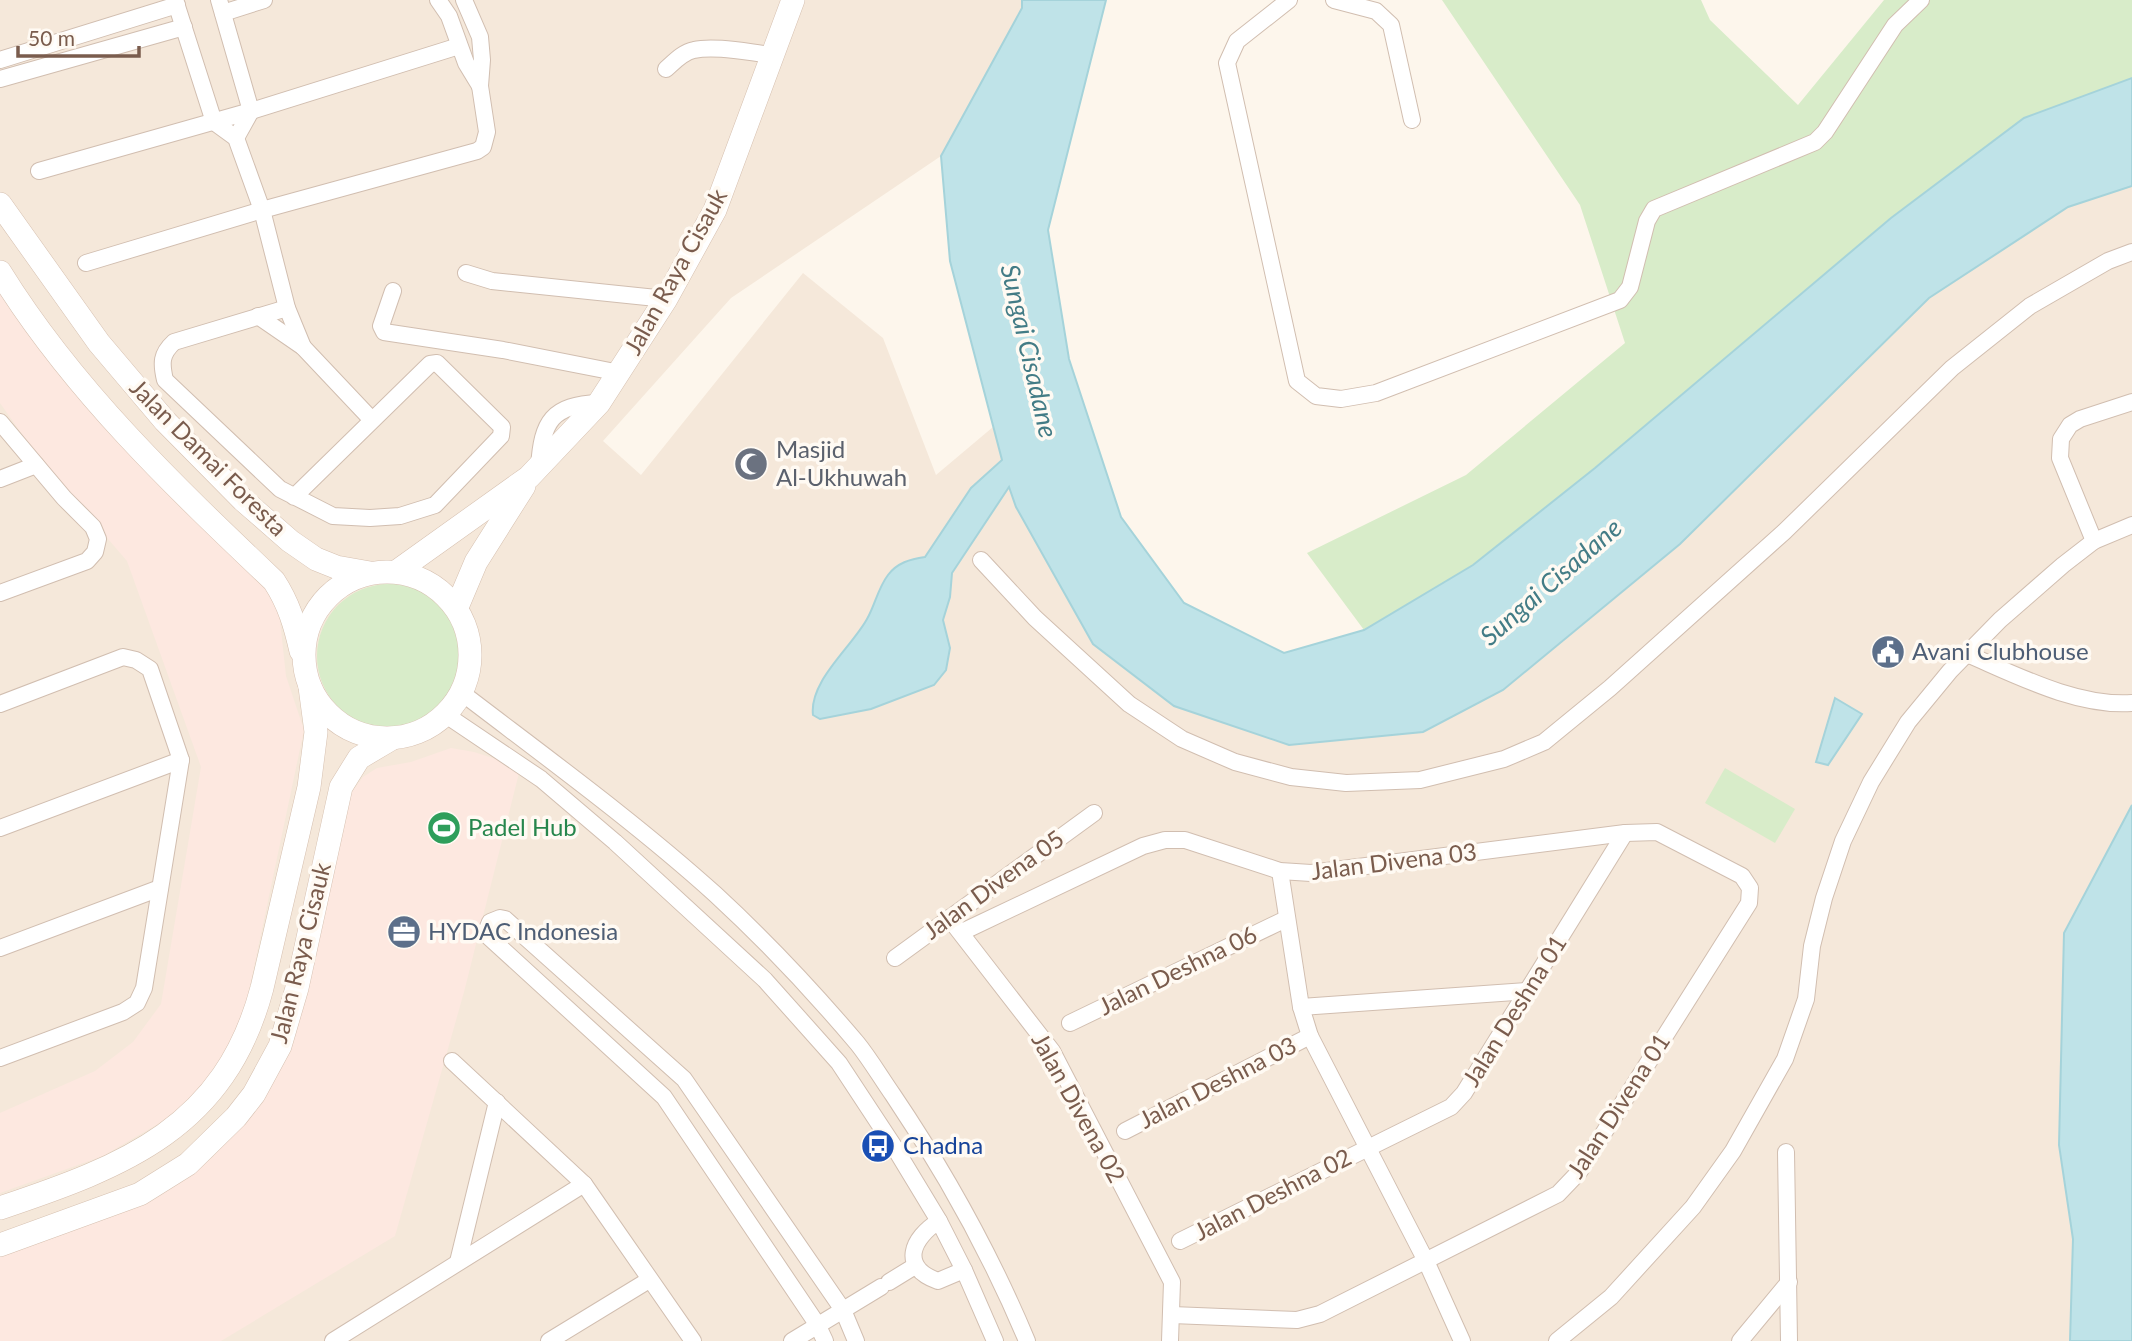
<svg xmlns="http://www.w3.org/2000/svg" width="2132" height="1341" font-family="Lato,sans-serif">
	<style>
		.residential { fill: #f5e8da }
		.commercial { fill: #fde8e0 }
		.green { fill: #d8ecc9 }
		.water { fill: #bfe3e8; stroke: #a5d3da; stroke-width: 2 }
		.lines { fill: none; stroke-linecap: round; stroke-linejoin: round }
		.street-casing { stroke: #d1beb0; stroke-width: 18 }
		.secondary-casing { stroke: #d6c0b0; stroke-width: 24 }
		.street { stroke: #fff; stroke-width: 16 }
		.secondary { stroke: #fff; stroke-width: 23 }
		.labels { text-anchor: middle; stroke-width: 7; stroke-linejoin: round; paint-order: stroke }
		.street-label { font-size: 24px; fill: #7a5c4d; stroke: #fffaf3 }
		.worship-label { font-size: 24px; fill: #5b616d; stroke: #fffaf3; text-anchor: start }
		.service-label { font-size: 24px; fill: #4e5e75; stroke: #fffaf3; text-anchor: start }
		.leisure-label { font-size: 24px; fill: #27864d; stroke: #fffaf3; text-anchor: start }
		.transit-label { font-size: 24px; fill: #164399; stroke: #fffaf3; text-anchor: start }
		.water-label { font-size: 26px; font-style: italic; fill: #437c86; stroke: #fffaf3 }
	</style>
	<rect width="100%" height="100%" fill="#fdf6ec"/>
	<path class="residential" d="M0,0H1022V8L941,156L731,298L603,441L641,475L803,273L883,338L936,475L993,427L1009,487L1174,706L1680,544L1929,298L2068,207L2132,186V805L2064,933L2059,1145L2073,1239L2070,1341H0Z"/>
	<g class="commercial">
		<path d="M0,275L277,593L286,676L304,730L245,1010L218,1069L170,1117L103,1156L0,1193V1113L95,1071L133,1042L161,1004L201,767L127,561L41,461L0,403Z"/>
		<path d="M451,748L474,752L508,763L519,773L464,992L395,1236L221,1341H0V1257L133,1205L191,1174L213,1157L243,1121L275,1068L349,796L363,777L377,768L411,762Z"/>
	</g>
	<g class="green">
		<path d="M1442,0H1701L1710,20L1798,105L1884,0H2132V78L2024,118L1891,218L1595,468L1473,565L1364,630L1307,553L1466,475L1625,343L1580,205Z"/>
		<circle cx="389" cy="656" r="72"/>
		<path d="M1725,768L1795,809L1775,843L1705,803Z"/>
	</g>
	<g class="water">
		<path d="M1022,0H1106L1048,230L1069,359L1121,517L1184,603L1284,653L1364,630L1473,565L1595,468L1891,218L2024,118L2132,78V186L2068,207L1929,298L1680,544L1503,690L1423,732L1289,745L1174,706L1093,644L1016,507L1009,487L952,573L950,597L943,620L950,648L946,670L934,685L871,709L820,719L813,715C809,681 851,648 867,619C875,605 878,588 888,575C897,563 910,559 925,557L971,488L1002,460L950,261L941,156L1022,8Z"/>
		<path d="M1835,698L1862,714L1828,765L1816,762Z"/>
		<path d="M2132,805V1341H2070L2073,1239L2059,1145L2064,933Z"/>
	</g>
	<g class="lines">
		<g class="street-casing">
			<g id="street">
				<path d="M175,0L214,122L236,138L262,210L287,308L303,347"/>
				<path d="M219,0L251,111L236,138"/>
				<path d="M438,0L449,16L466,63L480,86"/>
				<path d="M1289,0L1237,41L1227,63L1297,381L1316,396L1341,399L1376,393L1620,300L1630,287L1647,221L1654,209L1815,142L1825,132L1895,25L1921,0"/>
				<path d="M1334,0L1376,11L1391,25L1412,120"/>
				<path d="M223,13L264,0"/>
				<path d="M0,60L177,5"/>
				<path d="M666,69C674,62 683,52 694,50C715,45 751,53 773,55"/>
				<path d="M0,79L184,27"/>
				<path d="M39,171L251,111L459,46"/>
				<path d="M86,263L262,210L477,151L483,147L487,132L480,86L482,60L480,37L464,0"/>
				<path d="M466,273L492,281L666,299"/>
				<path d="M393,291L381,326L384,332L503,350L620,373"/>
				<path d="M287,308L174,342C161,354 161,363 165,380L280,489L333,516L370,518L400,516L435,505L501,436L502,427L437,363L430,364L294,497"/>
				<path d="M258,316L303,347L371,419"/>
				<path d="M0,422L64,498L93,527L98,539L95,552L87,561L0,593"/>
				<path d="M539,467C542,421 552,405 599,403"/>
				<path d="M0,479L36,465"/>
				<path d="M2094,541L2060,458L2061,439L2070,425L2080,419L2132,402"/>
				<path d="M981,560L1035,618L1129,704L1182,739L1235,762L1291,777L1346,783L1420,780L1504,759L1544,742L1610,688L1784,532L1952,368L2030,306L2108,261L2132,252"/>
				<path d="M1967,654C2016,675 2077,707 2132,703"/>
				<path d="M462,693C547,758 635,822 715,894C765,940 813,991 857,1043C870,1059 881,1078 893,1095C945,1172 991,1255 1027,1341"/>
				<path d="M0,704L123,657L136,660L150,669L181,760L144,988L137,1003L123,1012L0,1058"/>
				<path d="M446,715L541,779L615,842L765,980L839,1063L893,1145L939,1221L964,1270L995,1341"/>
				<path d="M0,828L181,760"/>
				<path d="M1280,871L1301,1007L1310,1036L1426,1261L1462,1341"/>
				<path d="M949,918L1052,1051L1172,1282L1170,1341"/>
				<path d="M962,932L1143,846L1165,840H1185L1280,871L1311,873L1625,833L1657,832L1742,876L1750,888L1749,903L1579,1172L1558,1194L1320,1314L1297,1320L1172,1315"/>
				<path d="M0,948L160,888"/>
				<path d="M895,958L1094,813"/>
				<path d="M1301,1007L1528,991"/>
				<path d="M1070,1023L1286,919"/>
				<path d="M452,1061L584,1184L693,1341"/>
				<path d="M1125,1131L1310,1036"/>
				<path d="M1786,1152L1789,1341"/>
				<path d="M939,1221C912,1238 899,1267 938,1281L964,1270"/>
				<path d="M1180,1241L1451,1107L1464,1093L1625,833"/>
				<path d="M458,1262L497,1102"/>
				<path d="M889,1282L915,1266"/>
				<path d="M333,1341L584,1184"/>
				<path d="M549,1341L649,1280"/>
				<path d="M792,1341L881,1287"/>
				<path d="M825,1341L817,1324L664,1097L489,937L486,932L490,922L500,918L505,919L684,1079L843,1310L856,1341"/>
				<path d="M1557,1341L1611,1297L1693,1207L1733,1151L1785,1059L1806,999L1812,946L1824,898L1843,841L1871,782L1908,722L1950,671L2000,620L2063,565L2094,541L2132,525"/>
				<path d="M1740,1341L1789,1282"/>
			</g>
		</g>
		<g class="secondary-casing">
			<g id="secondary">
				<path d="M0,204L99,343L165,421L243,500L290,541L316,559L336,567L370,573"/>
				<path d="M0,272C73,390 174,486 274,581C289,604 295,625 301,651"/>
				<circle cx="387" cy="655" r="83"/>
				<path d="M396,572L529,477L599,403L666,299L715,210L793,0"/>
				<path d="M457,607L476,562L524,486"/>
				<path d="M0,1208C125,1166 225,1128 262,988L309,787L316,732L310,687"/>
				<path d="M0,1245L140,1194L188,1164L236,1117L254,1094L280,1046L297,988L341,787L359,758L391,739"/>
			</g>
		</g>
		<use href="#street" class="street"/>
		<use href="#secondary" class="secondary"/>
	</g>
	<defs>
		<g id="mosque-disc" transform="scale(1.75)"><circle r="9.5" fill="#6b7280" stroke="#fffaf3"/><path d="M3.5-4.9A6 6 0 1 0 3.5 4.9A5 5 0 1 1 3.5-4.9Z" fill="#fff"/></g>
		<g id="civic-disc" transform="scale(1.75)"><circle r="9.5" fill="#5c6f8a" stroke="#fffaf3"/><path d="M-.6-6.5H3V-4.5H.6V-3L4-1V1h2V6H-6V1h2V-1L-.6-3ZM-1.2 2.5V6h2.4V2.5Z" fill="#fff"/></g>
		<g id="stadium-disc" transform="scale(1.75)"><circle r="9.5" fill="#2e9e5b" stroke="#fffaf3"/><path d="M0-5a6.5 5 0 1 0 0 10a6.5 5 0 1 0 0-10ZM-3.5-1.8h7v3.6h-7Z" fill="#fff"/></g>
		<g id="office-disc" transform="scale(1.75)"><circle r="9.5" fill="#5c6f8a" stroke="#fffaf3"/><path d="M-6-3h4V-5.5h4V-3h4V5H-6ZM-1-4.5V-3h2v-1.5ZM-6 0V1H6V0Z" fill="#fff"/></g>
		<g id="bus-disc" transform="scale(1.75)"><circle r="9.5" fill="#1a4fb4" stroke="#fffaf3"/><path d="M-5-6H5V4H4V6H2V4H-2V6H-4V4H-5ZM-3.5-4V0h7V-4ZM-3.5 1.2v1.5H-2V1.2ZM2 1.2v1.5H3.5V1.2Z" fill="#fff"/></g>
	</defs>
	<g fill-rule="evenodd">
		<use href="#mosque-disc" x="751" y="464"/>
		<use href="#civic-disc" x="1888" y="652"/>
		<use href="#stadium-disc" x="444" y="828"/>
		<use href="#office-disc" x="404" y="932"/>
		<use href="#bus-disc" x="878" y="1146"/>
	</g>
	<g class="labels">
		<g class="street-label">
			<text transform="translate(676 272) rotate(-61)" y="8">Jalan Raya Cisauk</text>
			<text transform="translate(208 458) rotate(45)" y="8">Jalan Damai Foresta</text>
			<text transform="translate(1394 862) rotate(-7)" y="8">Jalan Divena 03</text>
			<text transform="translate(994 885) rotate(-36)" y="8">Jalan Divena 05</text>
			<text transform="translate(301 953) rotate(-76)" y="8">Jalan Raya Cisauk</text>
			<text transform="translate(1178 971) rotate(-26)" y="8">Jalan Deshna 06</text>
			<text transform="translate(1515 1011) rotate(-58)" y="8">Jalan Deshna 01</text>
			<text transform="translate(1218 1083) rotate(-27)" y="8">Jalan Deshna 03</text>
			<text transform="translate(1619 1106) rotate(-57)" y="8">Jalan Divena 01</text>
			<text transform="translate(1078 1108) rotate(61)" y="8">Jalan Divena 02</text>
			<text transform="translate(1273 1195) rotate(-27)" y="8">Jalan Deshna 02</text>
		</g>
		<g class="worship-label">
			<text x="776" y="458">Masjid<tspan x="776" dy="28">Al-Ukhuwah</tspan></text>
		</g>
		<g class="service-label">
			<text x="1912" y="660">Avani Clubhouse</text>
			<text x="428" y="940">HYDAC Indonesia</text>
		</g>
		<g class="leisure-label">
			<text x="468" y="836">Padel Hub</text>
		</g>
		<g class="transit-label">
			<text x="903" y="1154">Chadna</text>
		</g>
		<g class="water-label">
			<text transform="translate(1029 351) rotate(77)" y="9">Sungai Cisadane</text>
			<text transform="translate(1551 582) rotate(-41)" y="9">Sungai Cisadane</text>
		</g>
	</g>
	<path d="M18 46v10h121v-10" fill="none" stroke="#7a5c4d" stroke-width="3.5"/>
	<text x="28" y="46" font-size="21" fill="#7a5c4d" stroke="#fffaf3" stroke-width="5" paint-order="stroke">50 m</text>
</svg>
